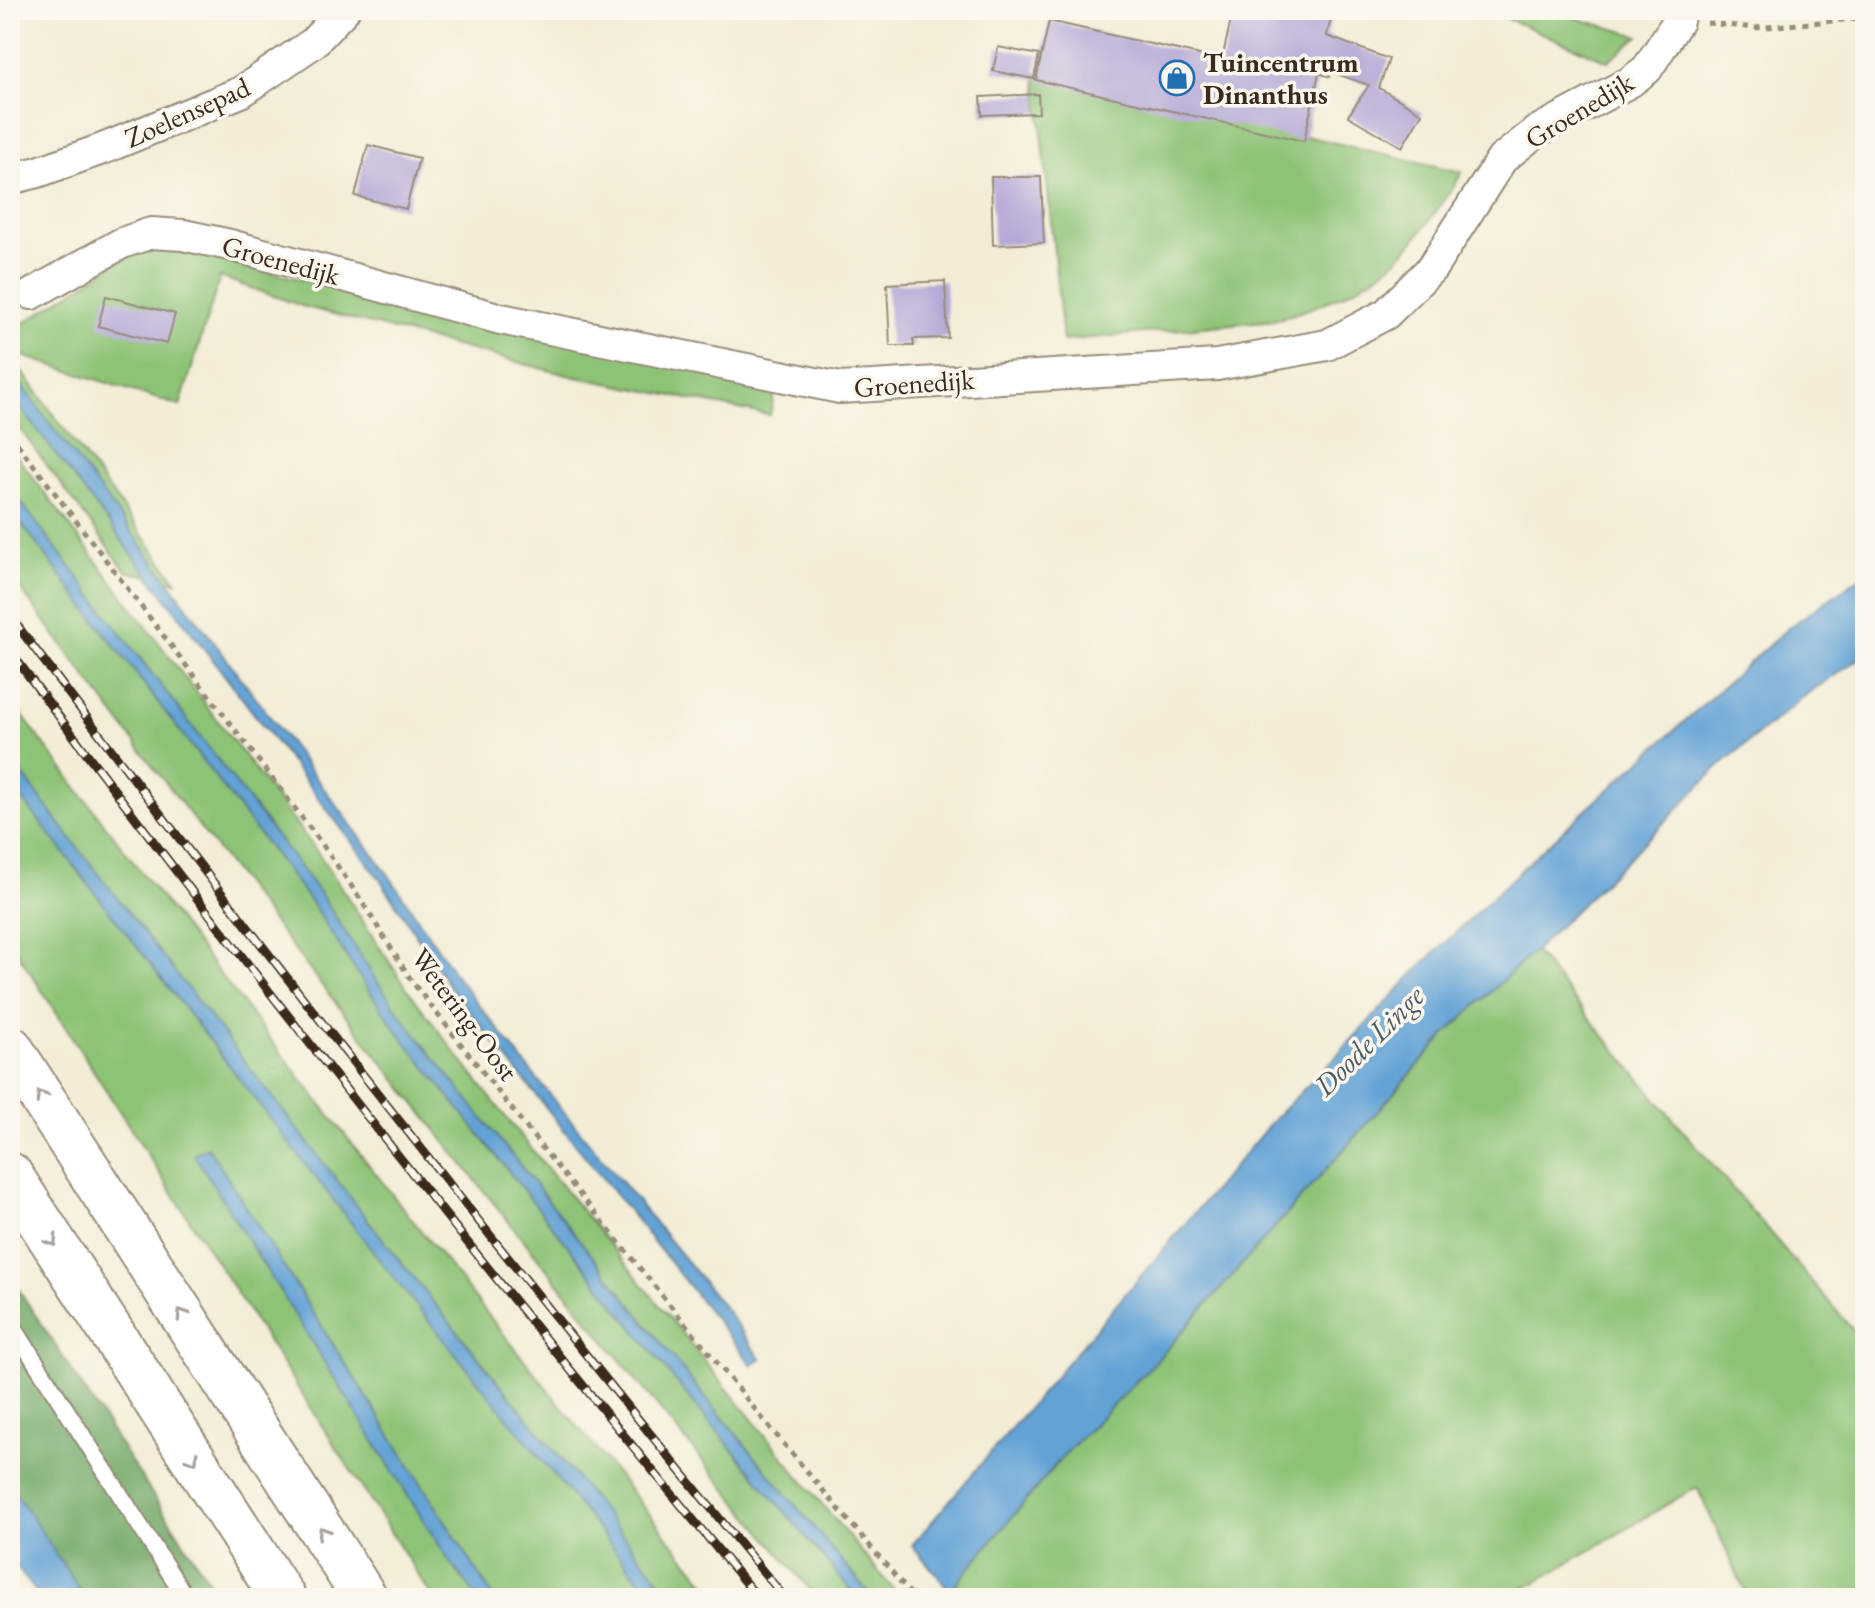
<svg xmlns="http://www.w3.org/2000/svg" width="1875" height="1608" font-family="'EB Garamond',serif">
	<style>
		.green { fill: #8dc376; stroke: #64764a; stroke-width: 2 }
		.forest { fill: #72a967; stroke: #566a42; stroke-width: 2 }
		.water { fill: #62a2d5; stroke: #4e667a; stroke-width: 2 }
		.building { fill: #b5a9d7 }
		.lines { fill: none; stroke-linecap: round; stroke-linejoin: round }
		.service-casing { stroke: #978c7a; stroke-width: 20 }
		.minor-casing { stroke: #978c7a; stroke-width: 34 }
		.motorway-casing { stroke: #978c7a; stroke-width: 48 }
		.path { stroke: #978c7a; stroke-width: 5; stroke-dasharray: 6 6; stroke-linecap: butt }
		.service { stroke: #fff; stroke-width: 16 }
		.minor { stroke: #fff; stroke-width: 30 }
		.motorway { stroke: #fff; stroke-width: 44 }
		.rail-casing { stroke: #3b2a1e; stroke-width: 9 }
		.rail { stroke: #fbf7ec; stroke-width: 6; stroke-dasharray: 18; stroke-linecap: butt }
		.oneway { stroke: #a79f9a }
		.labels { text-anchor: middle; stroke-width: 7; stroke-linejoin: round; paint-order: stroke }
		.poi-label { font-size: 28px; font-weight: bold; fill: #3b2a1e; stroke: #fbf7ec; text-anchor: start }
		.street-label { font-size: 28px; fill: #3b2a1e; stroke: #fbf7ec }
		.water-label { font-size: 30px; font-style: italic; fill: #4b5a67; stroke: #fbf7ec }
	</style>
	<rect width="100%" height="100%" fill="#fbf7ec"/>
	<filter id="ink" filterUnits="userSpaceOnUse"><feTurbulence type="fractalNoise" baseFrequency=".0125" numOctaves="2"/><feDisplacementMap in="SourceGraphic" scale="16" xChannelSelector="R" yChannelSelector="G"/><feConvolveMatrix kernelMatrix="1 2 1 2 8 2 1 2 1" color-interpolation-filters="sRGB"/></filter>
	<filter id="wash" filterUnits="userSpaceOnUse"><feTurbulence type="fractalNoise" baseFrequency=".006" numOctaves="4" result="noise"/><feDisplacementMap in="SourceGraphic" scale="32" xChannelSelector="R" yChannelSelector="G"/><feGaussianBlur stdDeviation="1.8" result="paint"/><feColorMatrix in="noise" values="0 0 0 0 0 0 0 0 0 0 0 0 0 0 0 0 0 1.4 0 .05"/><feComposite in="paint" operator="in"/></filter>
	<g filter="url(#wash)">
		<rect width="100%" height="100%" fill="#f3edd7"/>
		<g class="green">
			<path d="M1479,10H1548L1639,36L1608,61L1496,14Z"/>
			<path d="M1036,74L1462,172C1454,189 1442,203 1431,218C1420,233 1409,249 1395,261C1361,291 1317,308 1274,320L1063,341Z"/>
			<path d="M149,242L470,321L776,385L770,415L571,376L302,306L220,277L180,406L10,352V332Z"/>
			<path d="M10,355L177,582L126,571L10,416Z"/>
			<path d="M10,447L315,849C353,902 384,959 423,1010C491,1101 563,1188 635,1275C723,1384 810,1492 901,1598H817L658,1407L484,1191L312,973L152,765L10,575Z"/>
			<path d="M10,699C239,1004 476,1304 718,1598H433L10,941Z"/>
			<path d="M1534,951L1663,1107L1865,1344V1598H1748L1697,1487L1509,1598H944L1065,1454L1159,1358L1448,1032Z"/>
		</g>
		<path class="forest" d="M10,1276L220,1598H85L10,1485Z"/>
		<g class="water">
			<path d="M10,370L388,874L457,977L534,1075L728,1312L761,1359L752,1365L448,985L380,879L10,394Z"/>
			<path d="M10,488L322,896L374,977L410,1027L691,1380L873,1598H857L843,1581L682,1389L401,1036L365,985L313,905L10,509Z"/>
			<path d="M1865,574V655L1807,694L1717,768L1676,811L1534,951L1448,1032L1159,1358L1065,1454L950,1591L912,1545L1276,1117L1328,1065L1422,965L1546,846L1788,628Z"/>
			<path d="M10,757L65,831L400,1261L674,1598H654L389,1272L10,783Z"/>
			<path d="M208,1147L494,1598H481L475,1594L449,1561L194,1154Z"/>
			<path d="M10,1485L21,1501L85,1598H41L10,1559Z"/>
		</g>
		<g id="blocks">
			<g class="building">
				<path d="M1233,10H1333L1327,36L1389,59L1379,88L1422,113L1402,147L1348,116L1369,85L1331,72L1330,77L1319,73L1304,141L1036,80L1049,21L1222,60Z"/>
				<path d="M998,47L1039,55L1034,79L993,71Z"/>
				<path d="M1038,94L1039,113L982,115L981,97Z"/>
				<path d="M368,145L419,158L406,209L355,196Z"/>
				<path d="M991,177H1041L1044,243L993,245Z"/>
				<path d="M945,281L948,338L913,339L914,346H890L887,284Z"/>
				<path d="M106,296L175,314L167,344L98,326Z"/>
			</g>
		</g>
	</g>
	<g filter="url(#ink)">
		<use href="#blocks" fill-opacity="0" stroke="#978c7a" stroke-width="2"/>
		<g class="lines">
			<g class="service-casing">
				<path id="service" d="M10,1322L186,1598"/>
			</g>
			<g class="minor-casing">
				<g id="minor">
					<path d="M10,179L38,172L105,148L241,92L313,43L344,10"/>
					<path d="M32,294L122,243L151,233L183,235L230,245L501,319L840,388L1217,365L1327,345L1386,314L1432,268L1502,159L1537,131L1630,82L1647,69L1678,21L1680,10"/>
				</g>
			</g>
			<g class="motorway-casing">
				<g id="motorway">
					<path d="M10,1048L365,1598"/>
					<path d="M10,1175L283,1598"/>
				</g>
			</g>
			<g class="path">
				<path d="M1633,10L1646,13"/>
				<path d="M1707,23L1755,28L1865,18"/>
				<path d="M10,434L322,844L357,894L413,983L551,1159L767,1424L914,1598"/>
			</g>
			<use href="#service" class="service"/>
			<use href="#minor" class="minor"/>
			<use href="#motorway" class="motorway"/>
			<g class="rail-casing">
				<g id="rail">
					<path d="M10,616C261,949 519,1277 785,1598"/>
					<path d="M10,651C250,974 501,1289 758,1598"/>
				</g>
			</g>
			<use href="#rail" class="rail"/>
		</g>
		<defs><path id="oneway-chevron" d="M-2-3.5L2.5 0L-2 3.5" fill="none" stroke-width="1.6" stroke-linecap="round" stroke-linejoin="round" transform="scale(2)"/></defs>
		<g class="oneway">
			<use href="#oneway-chevron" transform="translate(41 1096) rotate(-123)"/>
			<use href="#oneway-chevron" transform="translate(52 1241) rotate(57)"/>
			<use href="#oneway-chevron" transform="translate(182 1314) rotate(-123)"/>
			<use href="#oneway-chevron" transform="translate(193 1459) rotate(57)"/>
			<use href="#oneway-chevron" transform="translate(323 1532) rotate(-123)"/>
		</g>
	</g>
	<defs>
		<g id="shop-ring" transform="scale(1.8)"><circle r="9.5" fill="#fbf7ec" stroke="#1f6fb2" stroke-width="1.5"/><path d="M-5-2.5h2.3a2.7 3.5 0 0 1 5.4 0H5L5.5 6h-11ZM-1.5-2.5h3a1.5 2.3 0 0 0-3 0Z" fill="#1f6fb2"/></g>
	</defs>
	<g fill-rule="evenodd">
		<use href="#shop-ring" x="1177" y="78"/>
	</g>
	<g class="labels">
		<g class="poi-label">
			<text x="1203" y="72">Tuincentrum<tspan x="1203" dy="32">Dinanthus</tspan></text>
		</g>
		<g class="street-label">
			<text transform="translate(1579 110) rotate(-31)" y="10">Groenedijk</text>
			<text transform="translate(187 112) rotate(-24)" y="10">Zoelensepad</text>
			<text transform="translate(281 260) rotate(15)" y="10">Groenedijk</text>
			<text transform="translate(914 383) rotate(-4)" y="10">Groenedijk</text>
			<text transform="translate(465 1014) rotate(53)" y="10">Wetering-Oost</text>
		</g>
		<g class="water-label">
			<text transform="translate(1369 1041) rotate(-45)" y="10">Doode Linge</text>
		</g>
	</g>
	<rect width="1875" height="1608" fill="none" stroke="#fbf7ec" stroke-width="40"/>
</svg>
